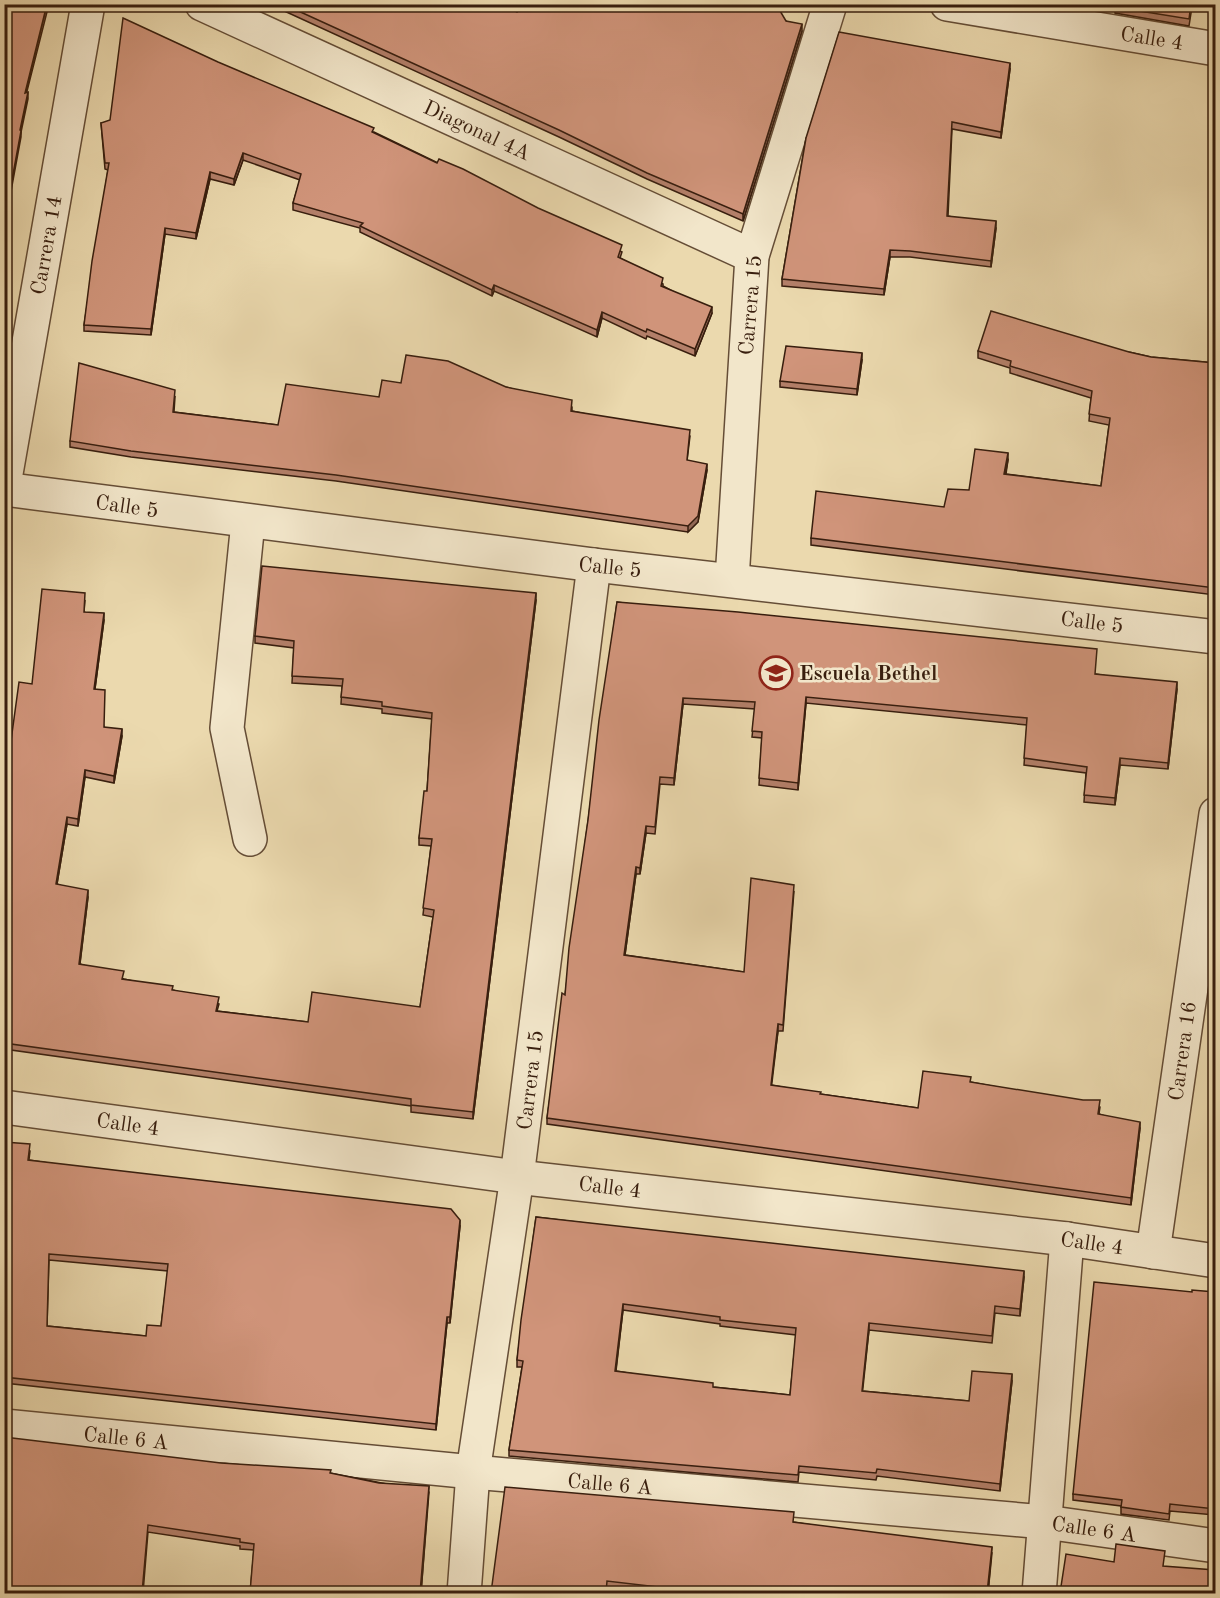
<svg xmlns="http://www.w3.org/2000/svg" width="1220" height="1598" font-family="'Old Standard TT',serif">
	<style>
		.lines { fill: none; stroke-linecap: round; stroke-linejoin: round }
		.minor-casing { stroke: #654d36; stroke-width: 36 }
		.minor { stroke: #f2e6ca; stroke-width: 33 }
		.wall { fill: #b37f69; stroke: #381e0e; stroke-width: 1.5; fill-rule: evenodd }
		.shaded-wall { fill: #926855; stroke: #381e0e; stroke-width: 1.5 }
		.building { fill: #d0947a; stroke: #381e0e; stroke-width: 1.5; fill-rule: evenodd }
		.labels { text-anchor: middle; stroke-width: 5; stroke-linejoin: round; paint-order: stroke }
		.street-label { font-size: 21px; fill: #381e0e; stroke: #f2e6ca }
		.poi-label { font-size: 21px; font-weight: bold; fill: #381e0e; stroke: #f2e6ca; text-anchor: start }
	</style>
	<rect width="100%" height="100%" fill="#ebd9ae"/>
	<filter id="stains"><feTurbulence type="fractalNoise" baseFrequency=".00333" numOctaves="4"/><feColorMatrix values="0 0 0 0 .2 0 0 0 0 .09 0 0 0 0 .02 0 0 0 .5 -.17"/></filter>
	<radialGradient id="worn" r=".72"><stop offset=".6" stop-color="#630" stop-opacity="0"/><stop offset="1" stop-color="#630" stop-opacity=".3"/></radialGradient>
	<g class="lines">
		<g class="minor-casing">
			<g id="minor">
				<path d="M202,4L752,256"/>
				<path d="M947,4L1216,49"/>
				<path d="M4,485L88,4"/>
				<path d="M4,489L594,565L1216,637"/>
				<path d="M248,522L227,728L250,839"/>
				<path d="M732,580L752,256L830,4"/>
				<path d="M4,1107L517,1177L1067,1239L1216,1261"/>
				<path d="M1153,1252L1216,814"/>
				<path d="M4,1426L473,1472L1045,1522L1216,1546"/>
				<path d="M464,1594L473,1472L517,1177L594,565"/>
				<path d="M1039,1594L1067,1239"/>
			</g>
		</g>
		<use href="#minor" class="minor"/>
	</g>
	<g class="wall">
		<path d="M269,4H500L517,12L786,21L802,31L743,221L647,179L559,137Z"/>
		<path d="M1115,4H1215V10L1192,7L1189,26L1115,13Z"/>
		<path d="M1010,69L1001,138L952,129L948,216L996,228L991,267L910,257H890L884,295L782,286V279L806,138Z"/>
		<path d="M101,123L374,132L622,252L620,258L663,284V286L712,313L695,356L647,336L646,339L602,318L597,337L494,291L492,296L360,232V228L293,210V203L300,180L243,160L234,185L210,179L196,239L165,234L151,335L84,331V325L108,170L105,169Z"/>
		<path d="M978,351L1129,352L1151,357L1215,363V595L811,545V538L944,507L969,490L1008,460L1006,474L1101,486L1109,425L1089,421L1091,398L1010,373V368L978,358Z"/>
		<path d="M862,360L857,395L780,387V381Z"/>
		<path d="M401,383L506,387L572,407V411L690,436L687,461L707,470L698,522L688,532L336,481L131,457L70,447V441L175,397L174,412L278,425L379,397Z"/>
		<path d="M85,600L84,612L104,620L95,689L104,727L122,736L114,783L85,777L78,826L67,824L57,884L88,897L80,964L124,979L173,990L219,1004L217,1011L308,1022L420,1007L433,917L423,915L431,846L419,845V838L427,791L432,719L382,713V709L341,704L342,686L292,683L294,648L255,643V636L536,600L473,1119L411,1112V1106L4,1049V792L32,684Z"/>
		<path d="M617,602L1096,674L1177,689L1168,769L1120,765L1115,805L1084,802L1086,773L1024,765L1027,725L806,703L798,790L759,785L762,738L752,737L755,709L683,704L674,785L660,784L655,834L646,833L640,874H636L625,955L744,972L794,891L783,1031H778L771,1085L820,1094L918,1108L971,1082L1100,1107L1099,1114L1140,1128L1131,1205L547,1124V1118L565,995Z"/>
		<path d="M4,1142L30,1151L29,1160L460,1226L450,1323H447L436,1430L4,1383ZM49,1260L168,1271L161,1326L146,1336L47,1326Z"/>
		<path d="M1215,1174V1207L1210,1201V1195Z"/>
		<path d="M536,1217L1024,1277L1020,1316L995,1313L992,1343L869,1330L862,1391L969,1401L1012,1381L1000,1491L877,1476L876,1480L799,1472L798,1482L509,1456V1450L522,1367H517V1360ZM623,1310L720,1324V1326L796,1335L790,1395L713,1387L616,1371Z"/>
		<path d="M1192,1292H1215V1515L1170,1511L1169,1520L1121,1514V1506L1073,1500V1494Z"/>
		<path d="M221,1463L330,1473L429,1492L421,1593H250L254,1550L240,1549V1546L148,1532L143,1593H4Z"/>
		<path d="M793,1522L992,1553L988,1593H658L607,1588L491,1593Z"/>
	</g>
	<g class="shaded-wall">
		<path d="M47,4H49L25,99V93Z"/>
		<path d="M802,24V31L743,221V214Z"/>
		<path d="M1010,63V69L1001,138V132Z"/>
		<path d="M28,92V99L20,137V130Z"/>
		<path d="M21,131V137L4,229V223Z"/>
		<path d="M243,153V160L234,185V179Z"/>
		<path d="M210,172V179L196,239V233Z"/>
		<path d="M996,221V228L991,267V261Z"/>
		<path d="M165,228V234L151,335V329Z"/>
		<path d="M890,250V257L884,295V289Z"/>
		<path d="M494,285V291L492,296V290Z"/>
		<path d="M712,307V313L695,356V349Z"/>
		<path d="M602,312V318L597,337V330Z"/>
		<path d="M862,353V360L857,395V389Z"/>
		<path d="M1008,453V460L1004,481V474Z"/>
		<path d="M707,464V470L698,522L688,532V526Z"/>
		<path d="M536,593V600L473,1119V1112Z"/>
		<path d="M104,613V620L94,696V689Z"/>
		<path d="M1177,682V689L1168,769V763Z"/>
		<path d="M806,697V703L798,790V783Z"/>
		<path d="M683,698V704L674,785V778Z"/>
		<path d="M122,729V736L114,783V776Z"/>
		<path d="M1120,758V765L1115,805V798Z"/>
		<path d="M85,770V777L78,826V819Z"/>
		<path d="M67,817V824L56,890V884Z"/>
		<path d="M646,826V833L640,874V868Z"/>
		<path d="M636,867V874L624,962V955Z"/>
		<path d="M88,890V897L79,971V964Z"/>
		<path d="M778,1024V1031L771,1091V1085Z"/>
		<path d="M1140,1122V1128L1131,1205V1198Z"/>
		<path d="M460,1220V1226L450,1323V1317Z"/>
		<path d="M1024,1271V1277L1020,1316V1309Z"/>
		<path d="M623,1304V1310L615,1377V1371Z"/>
		<path d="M447,1317V1323L436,1430V1424Z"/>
		<path d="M869,1323V1330L862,1397V1391Z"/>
		<path d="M1012,1374V1381L1000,1491V1484Z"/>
		<path d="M429,1486L421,1593H420Z"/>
		<path d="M992,1547L988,1593H987Z"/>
	</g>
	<g class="building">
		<path d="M4,4H47L25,93L28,92L20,130L21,131L4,223Z"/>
		<path d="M283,4H500L517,12L520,4H776L786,21L802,24L743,214L647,173L559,130Z"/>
		<path d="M1115,4H1191L1189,19L1115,7Z"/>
		<path d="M123,18L218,62L374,128L372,132L437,163L439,159L463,169L538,208L622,245L618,257L663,278L661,286L712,307L695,349L647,329L646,332L602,312L597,330L494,285L492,290L360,226L363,223L293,203L301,174L243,153L234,179L210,172L196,233L165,228L151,329L84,325L92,261L109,163H105L101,123L110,120Z"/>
		<path d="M839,32L1010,63L1001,132L952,122L947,216L996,221L991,261L910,251L890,250L884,289L782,279L806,138Z"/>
		<path d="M991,311L1129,352L1151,357L1215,363V588L811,538L816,491L944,507L948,489L969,490L975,449L1008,453L1004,474L1101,486L1110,418L1089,414L1092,391L1010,366L1011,361L978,351Z"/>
		<path d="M786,346L862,353L857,389L780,381Z"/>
		<path d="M406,355L448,361L506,387L572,400L571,411L690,430L687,460L707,464L698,516L688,526L336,475L131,451L70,441L79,363L175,390L173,412L278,425L286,384L379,397L382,380L401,383Z"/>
		<path d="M262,566L536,593L473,1112L411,1105V1099L4,1043V792L19,682L32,684L42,589L85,593L84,612L104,613L94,689L105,690L104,727L122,729L114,776L85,770L78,819L67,817L56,884L88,890L79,964L124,971L122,979L173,986L172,990L219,997L216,1011L308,1022L312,992L420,1007L434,910L423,908L432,839L419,838L424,791H427L432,713L382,706V702L341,697L343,679L292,676L294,641L255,636Z"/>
		<path d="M617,602L738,612L1097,649L1095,674L1177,682L1168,763L1120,758L1115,798L1084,795L1087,767L1024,758L1027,718L806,697L798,783L759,778L762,732L752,731L755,702L683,698L674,778L660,777L655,827L646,826L640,868L636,867L624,955L744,972L751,878L794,885L783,1025L778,1024L771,1085L821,1092L820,1094L918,1108L923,1071L971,1077L970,1082L1083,1100H1100L1098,1114L1140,1122L1131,1198L547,1118L562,993L565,995L569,948L588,820L599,720Z"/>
		<path d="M4,1142L30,1144L28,1160L451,1209L460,1220L450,1317H447L436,1424L4,1377ZM49,1254L168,1264L161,1326L147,1325L146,1336L47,1326Z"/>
		<path d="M1215,1174V1201L1210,1195Z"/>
		<path d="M536,1217L1024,1271L1020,1309L995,1306L992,1336L869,1323L862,1391L969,1401L972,1371L1012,1374L1000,1484L877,1469L876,1473L799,1466L798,1475L509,1450L523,1361L517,1360L521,1320ZM623,1304L720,1317V1320L796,1328L790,1395L713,1387V1383L615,1371Z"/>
		<path d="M1094,1282L1192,1292V1290L1215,1292V1509L1170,1504L1169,1514L1121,1507L1122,1500L1073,1494Z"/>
		<path d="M4,1437L221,1463L331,1470L330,1473L379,1483L429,1486L420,1593H250L254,1544L240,1542V1539L148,1525L142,1593H4Z"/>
		<path d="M505,1487L794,1512L793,1522L992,1547L987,1593H692V1591L607,1581L606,1593H491Z"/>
		<path d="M1116,1544L1165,1551L1163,1566L1215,1570V1593H1060L1066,1554L1114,1562Z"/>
	</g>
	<defs>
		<g id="school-ring" transform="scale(1.725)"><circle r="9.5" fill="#f2e6ca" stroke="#8f2418" stroke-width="1.5"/><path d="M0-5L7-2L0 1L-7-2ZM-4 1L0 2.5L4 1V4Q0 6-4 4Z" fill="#8f2418"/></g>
	</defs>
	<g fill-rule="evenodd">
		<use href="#school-ring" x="776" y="673"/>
	</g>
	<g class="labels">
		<g class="street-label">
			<text transform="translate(1152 38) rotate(9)" y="7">Calle 4</text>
			<text transform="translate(477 130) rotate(25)" y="7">Diagonal 4A</text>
			<text transform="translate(46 245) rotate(-80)" y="7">Carrera 14</text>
			<text transform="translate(750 305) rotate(-85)" y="7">Carrera 15</text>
			<text transform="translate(127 506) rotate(8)" y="7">Calle 5</text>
			<text transform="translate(610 567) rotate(6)" y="7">Calle 5</text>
			<text transform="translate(1092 622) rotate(7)" y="7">Calle 5</text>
			<text transform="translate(1182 1051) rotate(-82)" y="7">Carrera 16</text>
			<text transform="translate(530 1080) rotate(-83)" y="7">Carrera 15</text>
			<text transform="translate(128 1124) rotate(8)" y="7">Calle 4</text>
			<text transform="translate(610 1187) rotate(7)" y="7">Calle 4</text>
			<text transform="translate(1092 1243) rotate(8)" y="7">Calle 4</text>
			<text transform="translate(126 1438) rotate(6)" y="7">Calle 6 A</text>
			<text transform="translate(610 1484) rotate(5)" y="7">Calle 6 A</text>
			<text transform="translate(1094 1529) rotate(8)" y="7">Calle 6 A</text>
		</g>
		<g class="poi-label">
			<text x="799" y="680">Escuela Bethel</text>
		</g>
	</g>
	<rect width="1220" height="1598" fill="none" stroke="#ebd9ae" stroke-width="24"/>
	<rect x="6" y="6" width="1208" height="1586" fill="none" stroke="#381e0e" stroke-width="3"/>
	<rect x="12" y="12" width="1196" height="1574" fill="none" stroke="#381e0e" stroke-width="1.5"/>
	<rect width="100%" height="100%" filter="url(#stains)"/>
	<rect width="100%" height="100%" fill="url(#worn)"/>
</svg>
